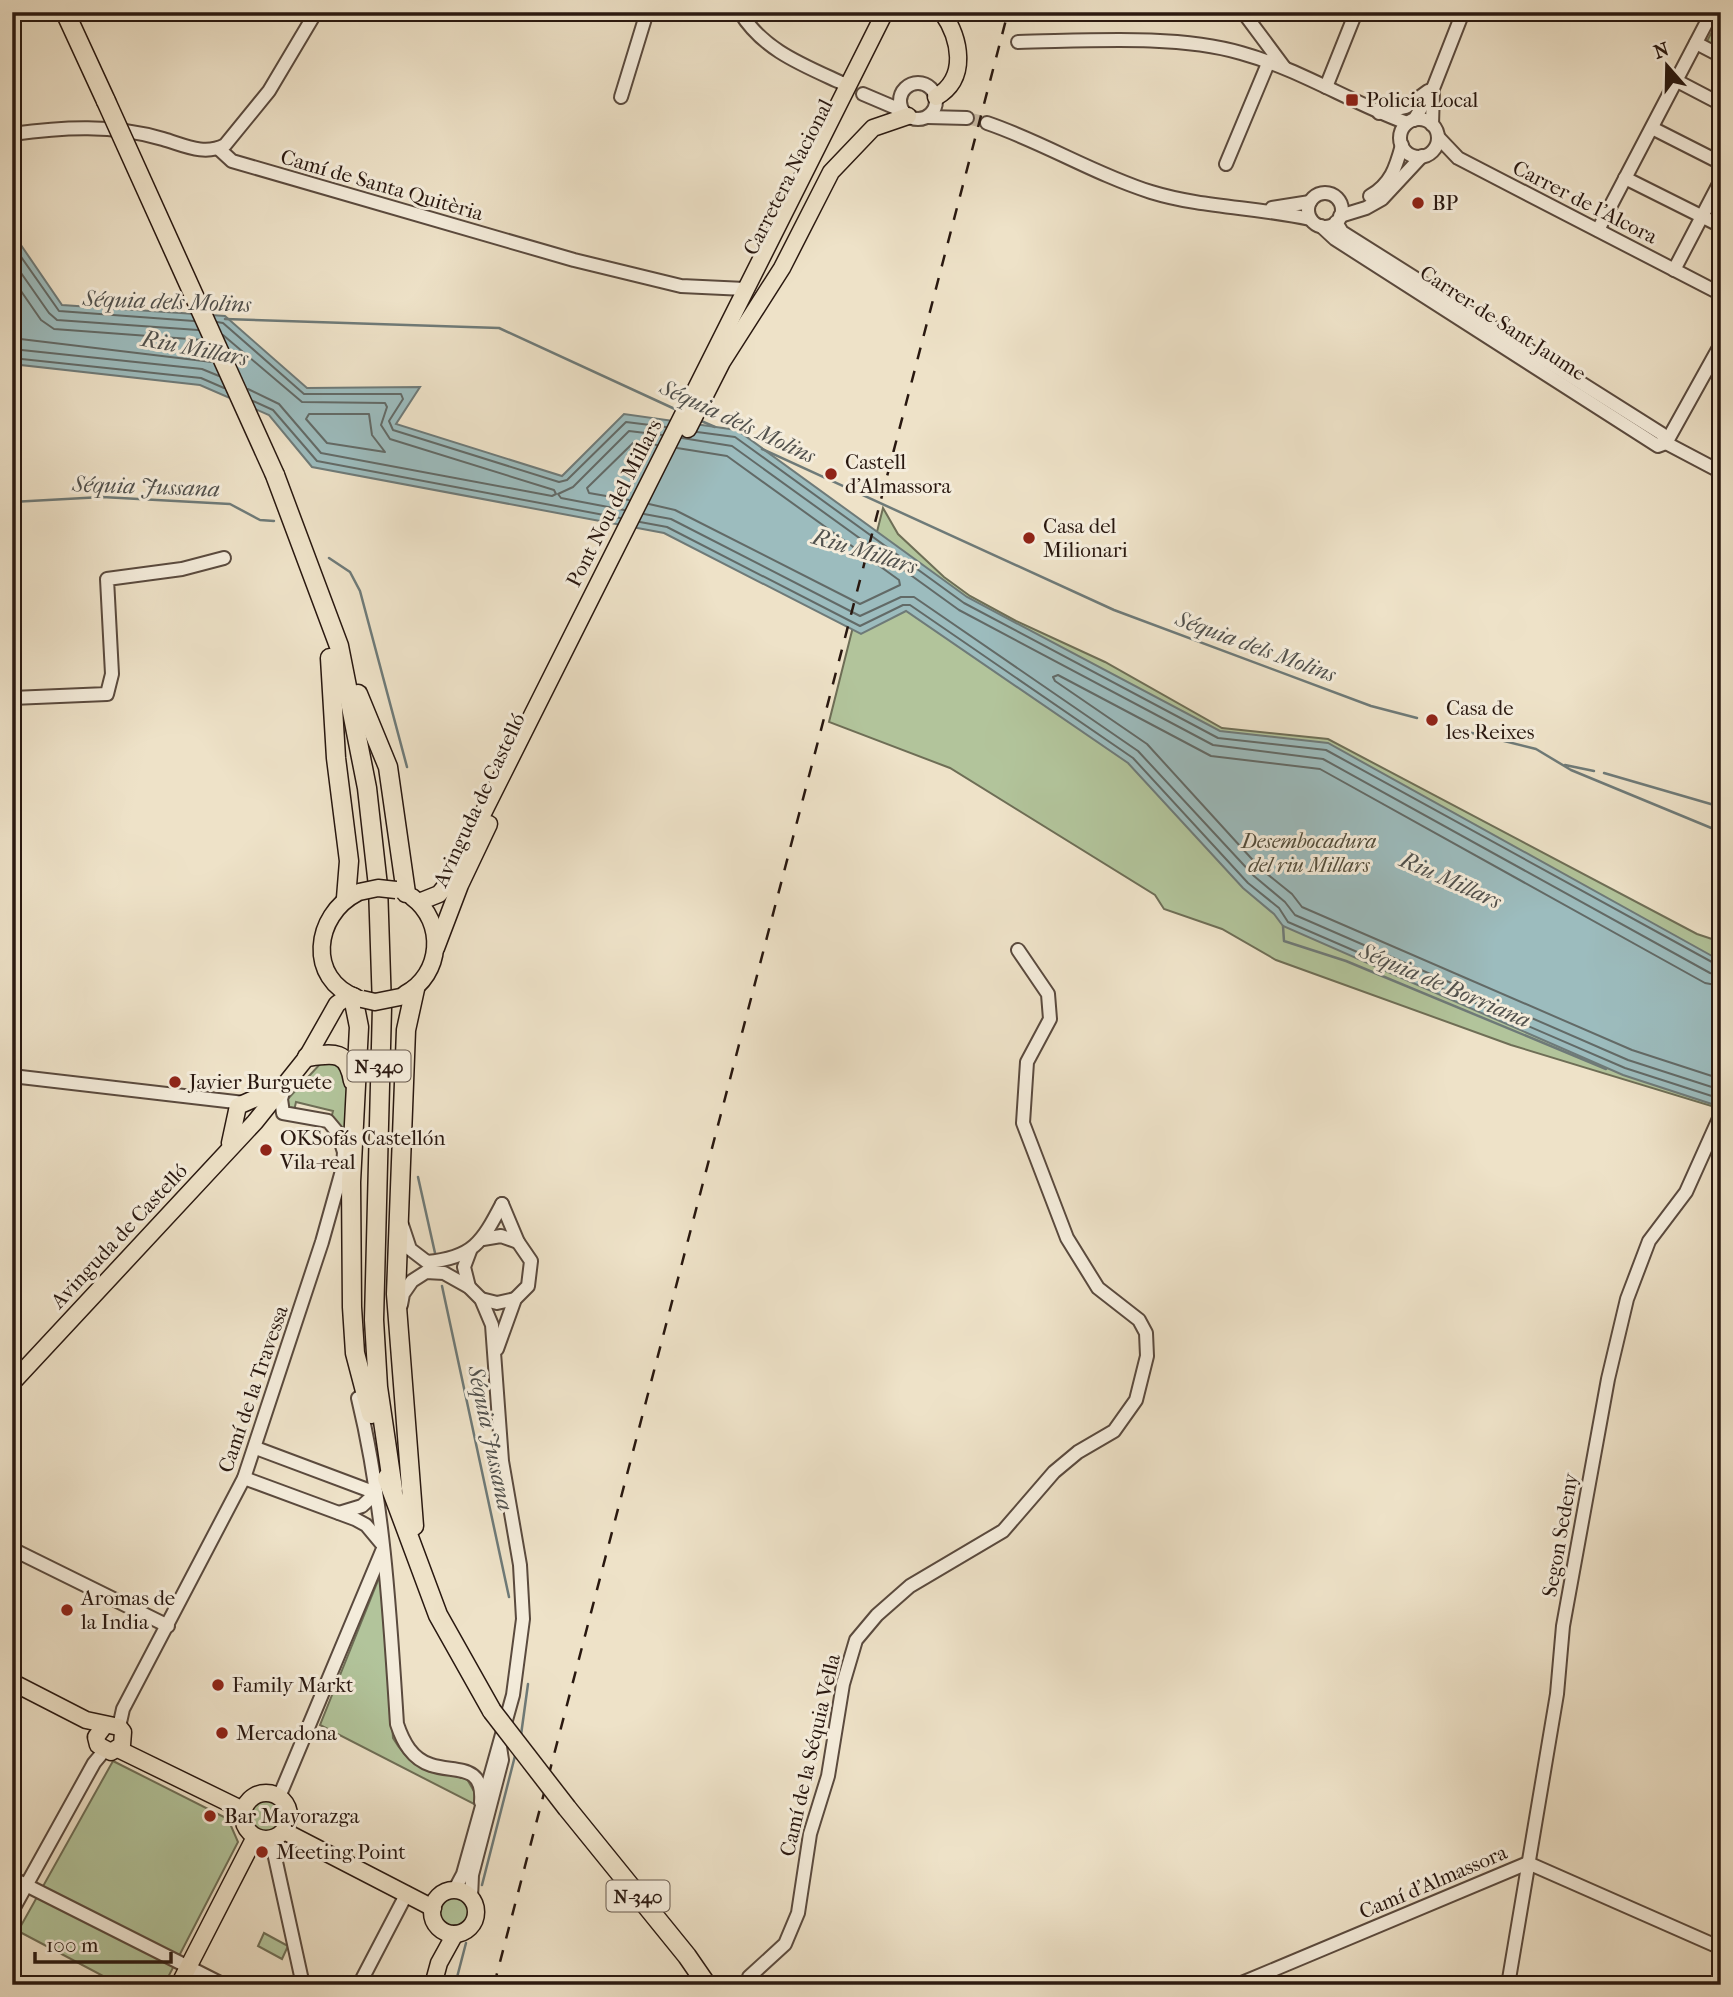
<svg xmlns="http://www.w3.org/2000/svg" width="1733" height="1997" font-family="'IM FELL French Canon',serif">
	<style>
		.green { fill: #b2c49b; stroke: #6e6e56; stroke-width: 2 }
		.water { fill: #9cbcbe; stroke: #6e7a78; stroke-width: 2 }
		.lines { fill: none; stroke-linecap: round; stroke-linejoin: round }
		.shore { stroke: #626a67; stroke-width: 2 }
		.stream { stroke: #6e7a78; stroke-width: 2.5 }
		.minor-tunnel { stroke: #c7baa3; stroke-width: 12; stroke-dasharray: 12 6; stroke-linecap: butt }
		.minor-casing { stroke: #5a4a3e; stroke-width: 16 }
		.major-casing { stroke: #291810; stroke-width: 19 }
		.highway-casing { stroke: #291810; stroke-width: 21 }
		.minor { stroke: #f4ecdb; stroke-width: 12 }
		.major { stroke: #eee2c8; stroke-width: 16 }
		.highway { stroke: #eee2c8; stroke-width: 18 }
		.rail { stroke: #291810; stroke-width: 2.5; stroke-dasharray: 12 12; stroke-linecap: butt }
		.major-bridge-casing { stroke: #291810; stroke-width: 19; stroke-linecap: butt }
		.highway-bridge-casing { stroke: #291810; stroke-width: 21; stroke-linecap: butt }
		.major-bridge { stroke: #eee2c8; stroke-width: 16 }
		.highway-bridge { stroke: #eee2c8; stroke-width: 18 }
		.poi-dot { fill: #8f2418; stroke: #f4ecdb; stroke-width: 2.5 }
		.labels { text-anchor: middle; stroke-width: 6; stroke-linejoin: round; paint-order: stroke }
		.shield { fill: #f4ecdb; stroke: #66584d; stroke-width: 2 }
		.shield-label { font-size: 19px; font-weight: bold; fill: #291810 }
		.poi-label { font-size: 21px; fill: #291810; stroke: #f4ecdb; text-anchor: start }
		.street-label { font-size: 21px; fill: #291810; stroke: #f4ecdb }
		.park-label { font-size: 21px; font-style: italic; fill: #524c3a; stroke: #f4ecdb }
		.water-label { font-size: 23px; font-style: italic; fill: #51514d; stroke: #f4ecdb }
	</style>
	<rect width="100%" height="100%" fill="#eee2c8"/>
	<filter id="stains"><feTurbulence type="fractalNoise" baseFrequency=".00286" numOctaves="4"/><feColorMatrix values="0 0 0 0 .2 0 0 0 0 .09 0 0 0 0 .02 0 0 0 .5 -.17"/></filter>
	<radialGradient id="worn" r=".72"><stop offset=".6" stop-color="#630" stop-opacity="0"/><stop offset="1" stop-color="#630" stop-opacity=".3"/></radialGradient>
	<g class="green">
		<path d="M1718,20L1721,21V51L1706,43Z"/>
		<path d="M883,508L898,534L944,577L970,596L1016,621L1105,662L1222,728L1328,739L1697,934L1721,942V1109L1511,1045L1276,960L1222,929L1164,909L1155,895L950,768L829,722Z"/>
		<path d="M321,1063L341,1064L348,1081L346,1140L331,1119L333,1111L296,1102L294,1111L288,1108L285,1102Z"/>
		<path d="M381,1573L393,1738C414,1774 432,1769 467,1779L475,1793L474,1804L320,1725Z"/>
		<path d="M113,1761L228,1819L238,1842L164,1985H120L18,1931Z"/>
		<circle cx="266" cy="1816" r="16"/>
		<circle cx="453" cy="1911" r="15"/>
		<path d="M264,1933L288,1946L282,1959L258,1946Z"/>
	</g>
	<path class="water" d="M12,232L62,305L225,316L307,388L420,387L396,424L562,476L624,414L737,430L967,597L1220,731L1328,743L1721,961V1107L1623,1075L1283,926L1274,914L1243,888L1128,763L906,611L861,634L664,533L312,467L269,415L200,385L12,364Z"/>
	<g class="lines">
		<g class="shore">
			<path d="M12,244L59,311L194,321"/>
			<path d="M12,260L49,313L57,320L198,330"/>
			<path d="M12,278L41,320L54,329L203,340"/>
			<path d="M217,322L223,323L304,394H401L403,399L389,421L393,430L559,482L567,480L626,422L666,427"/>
			<path d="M223,335L302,402L385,403L387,407L381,425L390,439L554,490L556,494L552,496L321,453L279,404L248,389"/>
			<path d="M12,338L212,362"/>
			<path d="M12,349L202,369L219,376"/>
			<path d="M12,358L201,378L224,388"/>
			<path d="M253,401L273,410L317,461L620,518"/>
			<path d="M309,414H369L372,435L385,452L327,443L306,419Z"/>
			<path d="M697,432L735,437L964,603L1218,738L1326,750L1721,967"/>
			<path d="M682,438L732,446L959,610L1213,745L1323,759L1710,973L1721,976"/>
			<path d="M629,500L589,493L587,488L633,443L657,445"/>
			<path d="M649,504L675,510L860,604L900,585L899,580L727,456L677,448"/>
			<path d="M624,510L561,498L558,494L573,487L629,431L662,435"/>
			<path d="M644,514L671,519L860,616L901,597H914L1138,751L1254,876L1285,902L1295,915L1628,1060L1721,1090"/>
			<path d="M640,522L667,527L860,626L903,605H910L1133,758L1248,883L1279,908L1288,922L1625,1068L1721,1099"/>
			<path d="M1721,986L1705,983L1320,769L1211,756L1058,675L1053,677L1055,681L1147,744L1261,869L1292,894L1302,907L1632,1050L1721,1079"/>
		</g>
		<g class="stream">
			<path d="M225,319L499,328L677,410"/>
			<path d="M699,420L715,427"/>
			<path d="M762,449L1114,610L1371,706L1417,718"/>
			<path d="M12,502L102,497L230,504L260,520L274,521"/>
			<path d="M329,558L350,572L360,591L407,767"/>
			<path d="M1452,728L1536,749L1571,770L1721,832"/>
			<path d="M1565,765L1594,771"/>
			<path d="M1604,773L1721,807"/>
			<path d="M1283,926L1284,941L1346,961L1606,1069"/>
			<path d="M418,1177L435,1253"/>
			<path d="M442,1286L509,1597"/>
			<path d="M521,1735L528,1684"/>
			<path d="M482,1885L516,1752"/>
			<path d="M455,1985L466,1943"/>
		</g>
		<path class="minor-tunnel" d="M967,118L987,123"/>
		<g class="minor-casing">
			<g id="minor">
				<path d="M740,12C763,50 803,65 842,83"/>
				<path d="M1243,12L1284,67"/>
				<path d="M1018,42C1085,41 1176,34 1241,53C1299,69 1350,102 1407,123"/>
				<path d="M1696,43L1721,56"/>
				<path d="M1677,81L1721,104"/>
				<circle cx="918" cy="101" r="18"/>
				<path d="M1326,87L1356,12"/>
				<path d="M863,94L903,111"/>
				<path d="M621,97L647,12"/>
				<path d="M1379,113L1406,107L1428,91"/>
				<path d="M928,117L967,118"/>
				<circle cx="1419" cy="138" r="19"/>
				<path d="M1414,120L1434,86L1463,12"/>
				<path d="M987,123C1043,142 1094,174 1151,192C1203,208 1257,207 1310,219"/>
				<path d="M1432,125L1433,90"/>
				<path d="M1652,128L1721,163"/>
				<path d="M12,134C63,127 113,124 163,139C184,145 204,156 225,145L269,91L316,12"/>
				<path d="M1438,137L1458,158L1721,294"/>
				<path d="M219,149L232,161L574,260L681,286L745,289"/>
				<path d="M1226,164L1269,61"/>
				<path d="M1625,178L1721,226"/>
				<circle cx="1325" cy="210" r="17"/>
				<path d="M1370,196C1391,184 1396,167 1402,145"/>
				<path d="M1272,208L1310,202"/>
				<path d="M1340,216L1366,208L1382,199L1422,156"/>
				<path d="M1336,222L1342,232L1662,434L1666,443L1721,472"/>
				<path d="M1321,226L1335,239L1658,446L1666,443"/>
				<path d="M1598,230L1712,12"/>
				<path d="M1674,270L1721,180"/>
				<path d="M1666,443L1721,344"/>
				<path d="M12,698L107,694L112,674L107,579L182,569L224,558"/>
				<path d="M12,1076L244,1103"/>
				<path d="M402,1225L410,1249L427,1262C473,1258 482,1242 502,1204"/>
				<path d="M483,1239L501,1236L518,1242"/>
				<path d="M469,1287L464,1267L470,1251"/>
				<path d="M481,1299L497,1303L515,1299"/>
				<path d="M401,1305L403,1294L412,1281L426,1272L444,1273L469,1287L481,1299L492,1325L502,1461L520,1565L523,1619L513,1695L463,1874L454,1891"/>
				<path d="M497,1349L515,1299L528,1286L531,1261L518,1242L502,1204"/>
				<path d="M358,1398C384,1505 390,1615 397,1724C403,1742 412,1759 431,1765C455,1773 484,1763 481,1802"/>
				<path d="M256,1448L376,1493L362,1506L339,1513"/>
				<path d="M244,1478L355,1519L366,1525L381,1543"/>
				<path d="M12,1549L168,1626"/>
				<path d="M119,1727L123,1709L244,1478L322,1242L343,1167L344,1152L338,1133L328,1121L283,1113L281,1099L285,1085"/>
				<path d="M279,1797L382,1551"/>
				<path d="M271,1839L303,1985"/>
				<path d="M12,1878L224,1985"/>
				<path d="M471,1898L472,1875L502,1760L500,1747"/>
				<path d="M12,1911L94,1763L104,1751"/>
				<path d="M359,1985L407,1893"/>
				<path d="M747,1985L749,1977L785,1944L798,1913L810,1834L828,1776L843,1684L856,1640L877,1615L910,1586L1003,1531L1054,1472L1078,1452L1114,1431L1136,1400L1147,1356L1146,1333L1139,1320L1098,1288L1067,1238L1023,1123L1027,1062L1050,1019L1048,994L1018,950"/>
				<path d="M1237,1985L1528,1863L1721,1948"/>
				<path d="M1508,1985L1557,1694L1563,1626L1608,1379L1627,1299L1649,1241L1686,1192L1721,1114"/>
			</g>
		</g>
		<g class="major-casing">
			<g id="major">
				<path d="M936,97C969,78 960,38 942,12"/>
				<path d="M688,429L722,362L782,268L831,172L873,128L908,116"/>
				<path d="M419,902L439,894L448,883L885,12"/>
				<path d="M436,948L460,885L489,824"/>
				<path d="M405,994C442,975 446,922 412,897"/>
				<path d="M357,998C306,979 314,915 357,893"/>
				<path d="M230,1143L238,1106L274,1090"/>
				<path d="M12,1383L255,1122L307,1057L337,1004L350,995"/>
				<path d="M12,1682L86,1720L119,1727L123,1732L122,1745L111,1752L98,1745L96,1737L105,1725"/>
				<path d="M118,1749L243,1810"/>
				<circle cx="266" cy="1816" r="23"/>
				<path d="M284,1831L433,1908"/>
				<circle cx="454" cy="1912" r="22"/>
				<path d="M179,1985L255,1837"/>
				<path d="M433,1985L439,1963L455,1934"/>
			</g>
		</g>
		<g class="highway-casing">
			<g id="highway">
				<path d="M65,12L106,101"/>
				<path d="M275,475L339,646L367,788L378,886L382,1007L374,1320L378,1387L393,1489"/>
				<path d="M330,658L336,758L349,861L346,898"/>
				<path d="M358,694L388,767L406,893"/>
				<path d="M353,997L359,1027L351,1182L352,1307L355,1353L371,1414"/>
				<path d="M307,1057C333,1053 348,1050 353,1081"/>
				<path d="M387,1478L438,1615L492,1711"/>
				<path d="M414,1526L396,1294L406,1030L415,989"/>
				<path d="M567,1808L687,1956L707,1985"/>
			</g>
		</g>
		<use href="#minor" class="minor"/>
		<use href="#major" class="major"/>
		<use href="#highway" class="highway"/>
		<path class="rail" d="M494,1985L1008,12"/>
		<g class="major-bridge-casing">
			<g id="major-bridge">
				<path d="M359,892L378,888L396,890"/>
				<path d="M362,999L375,1002L400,997"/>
			</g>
		</g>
		<g class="highway-bridge-casing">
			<g id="highway-bridge">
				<path d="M106,101L275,475"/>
				<path d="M492,1711L567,1808"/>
			</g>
		</g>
		<use href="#major-bridge" class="major-bridge"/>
		<use href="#highway-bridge" class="highway-bridge"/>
	</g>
	<g class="poi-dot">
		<rect x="1345" y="93" width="14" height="14" rx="3.5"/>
		<circle cx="1418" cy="203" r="7"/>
		<circle cx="831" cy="474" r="7"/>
		<circle cx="1029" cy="538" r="7"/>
		<circle cx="1432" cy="720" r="7"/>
		<circle cx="175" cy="1082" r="7"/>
		<circle cx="266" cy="1150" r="7"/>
		<circle cx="67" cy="1610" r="7"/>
		<circle cx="218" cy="1685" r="7"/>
		<circle cx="222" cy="1733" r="7"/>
		<circle cx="210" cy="1816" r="7"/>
		<circle cx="262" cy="1852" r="7"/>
	</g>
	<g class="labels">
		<g class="shield">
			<rect x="347.5" y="1050.5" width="63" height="31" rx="5"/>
			<rect x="606.5" y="1880.5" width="63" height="31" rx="5"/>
		</g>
		<g class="shield-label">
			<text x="379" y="1073">N-340</text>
			<text x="638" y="1903">N-340</text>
		</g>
		<g class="poi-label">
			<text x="1366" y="107">Policia Local</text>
			<text x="1432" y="210">BP</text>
			<text x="845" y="469">Castell<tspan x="845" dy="24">d'Almassora</tspan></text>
			<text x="1043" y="533">Casa del<tspan x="1043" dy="24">Milionari</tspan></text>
			<text x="1446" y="715">Casa de<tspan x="1446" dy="24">les Reixes</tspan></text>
			<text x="189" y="1089">Javier Burguete</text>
			<text x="280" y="1145">OKSofás Castellón<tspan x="280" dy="24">Vila-real</tspan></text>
			<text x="81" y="1605">Aromas de<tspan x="81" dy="24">la India</tspan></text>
			<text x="232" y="1692">Family Markt</text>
			<text x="236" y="1740">Mercadona</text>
			<text x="224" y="1823">Bar Mayorazga</text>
			<text x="276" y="1859">Meeting Point</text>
		</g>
		<g class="street-label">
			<text transform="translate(788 177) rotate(-63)" y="7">Carretera Nacional</text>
			<text transform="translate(382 185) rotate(16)" y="7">Camí de Santa Quitèria</text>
			<text transform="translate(1585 202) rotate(27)" y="7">Carrer de l'Alcora</text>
			<text transform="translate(1503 323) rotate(33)" y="7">Carrer de Sant Jaume</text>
			<text transform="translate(614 503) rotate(-63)" y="7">Pont Nou del Millars</text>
			<text transform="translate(479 800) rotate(-65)" y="7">Avinguda de Castelló</text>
			<text transform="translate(119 1236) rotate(-47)" y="7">Avinguda de Castelló</text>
			<text transform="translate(253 1389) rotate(-71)" y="7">Camí de la Travessa</text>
			<text transform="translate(1560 1535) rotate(-80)" y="7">Segon Sedeny</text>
			<text transform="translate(810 1755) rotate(-77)" y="7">Camí de la Séquia Vella</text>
			<text transform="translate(1433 1882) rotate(-23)" y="7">Camí d'Almassora</text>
		</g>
		<g class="park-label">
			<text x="1309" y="848">Desembocadura<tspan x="1309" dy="24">del riu Millars</tspan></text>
		</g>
		<g class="water-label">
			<text transform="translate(167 301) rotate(2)" y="8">Séquia dels Molins</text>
			<text transform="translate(195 348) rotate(11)" y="8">Riu Millars</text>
			<text transform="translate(738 421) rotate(25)" y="8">Séquia dels Molins</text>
			<text transform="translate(146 486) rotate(2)" y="8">Séquia Jussana</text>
			<text transform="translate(865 551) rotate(17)" y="8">Riu Millars</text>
			<text transform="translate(1256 646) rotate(20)" y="8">Séquia dels Molins</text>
			<text transform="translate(1451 880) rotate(24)" y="8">Riu Millars</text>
			<text transform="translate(1445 985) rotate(23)" y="8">Séquia de Borriana</text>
			<text transform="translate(491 1438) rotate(78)" y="8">Séquia Jussana</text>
		</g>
	</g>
	<rect width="1733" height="1997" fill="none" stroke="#eee2c8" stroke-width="42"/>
	<rect x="14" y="14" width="1705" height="1969" fill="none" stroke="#291810" stroke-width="3.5"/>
	<rect x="21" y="21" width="1691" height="1955" fill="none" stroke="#291810" stroke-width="2"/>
	<g transform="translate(1667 66) rotate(340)" stroke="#f4ecdb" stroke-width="5" paint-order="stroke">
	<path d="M0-5L12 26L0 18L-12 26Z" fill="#291810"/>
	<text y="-10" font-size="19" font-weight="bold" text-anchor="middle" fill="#291810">N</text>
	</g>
	<path d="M35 1952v10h136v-10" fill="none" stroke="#291810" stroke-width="3.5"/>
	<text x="46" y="1952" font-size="21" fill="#291810" stroke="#f4ecdb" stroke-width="5" paint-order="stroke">100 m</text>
	<rect width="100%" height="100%" filter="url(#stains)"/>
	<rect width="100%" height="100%" fill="url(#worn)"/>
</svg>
